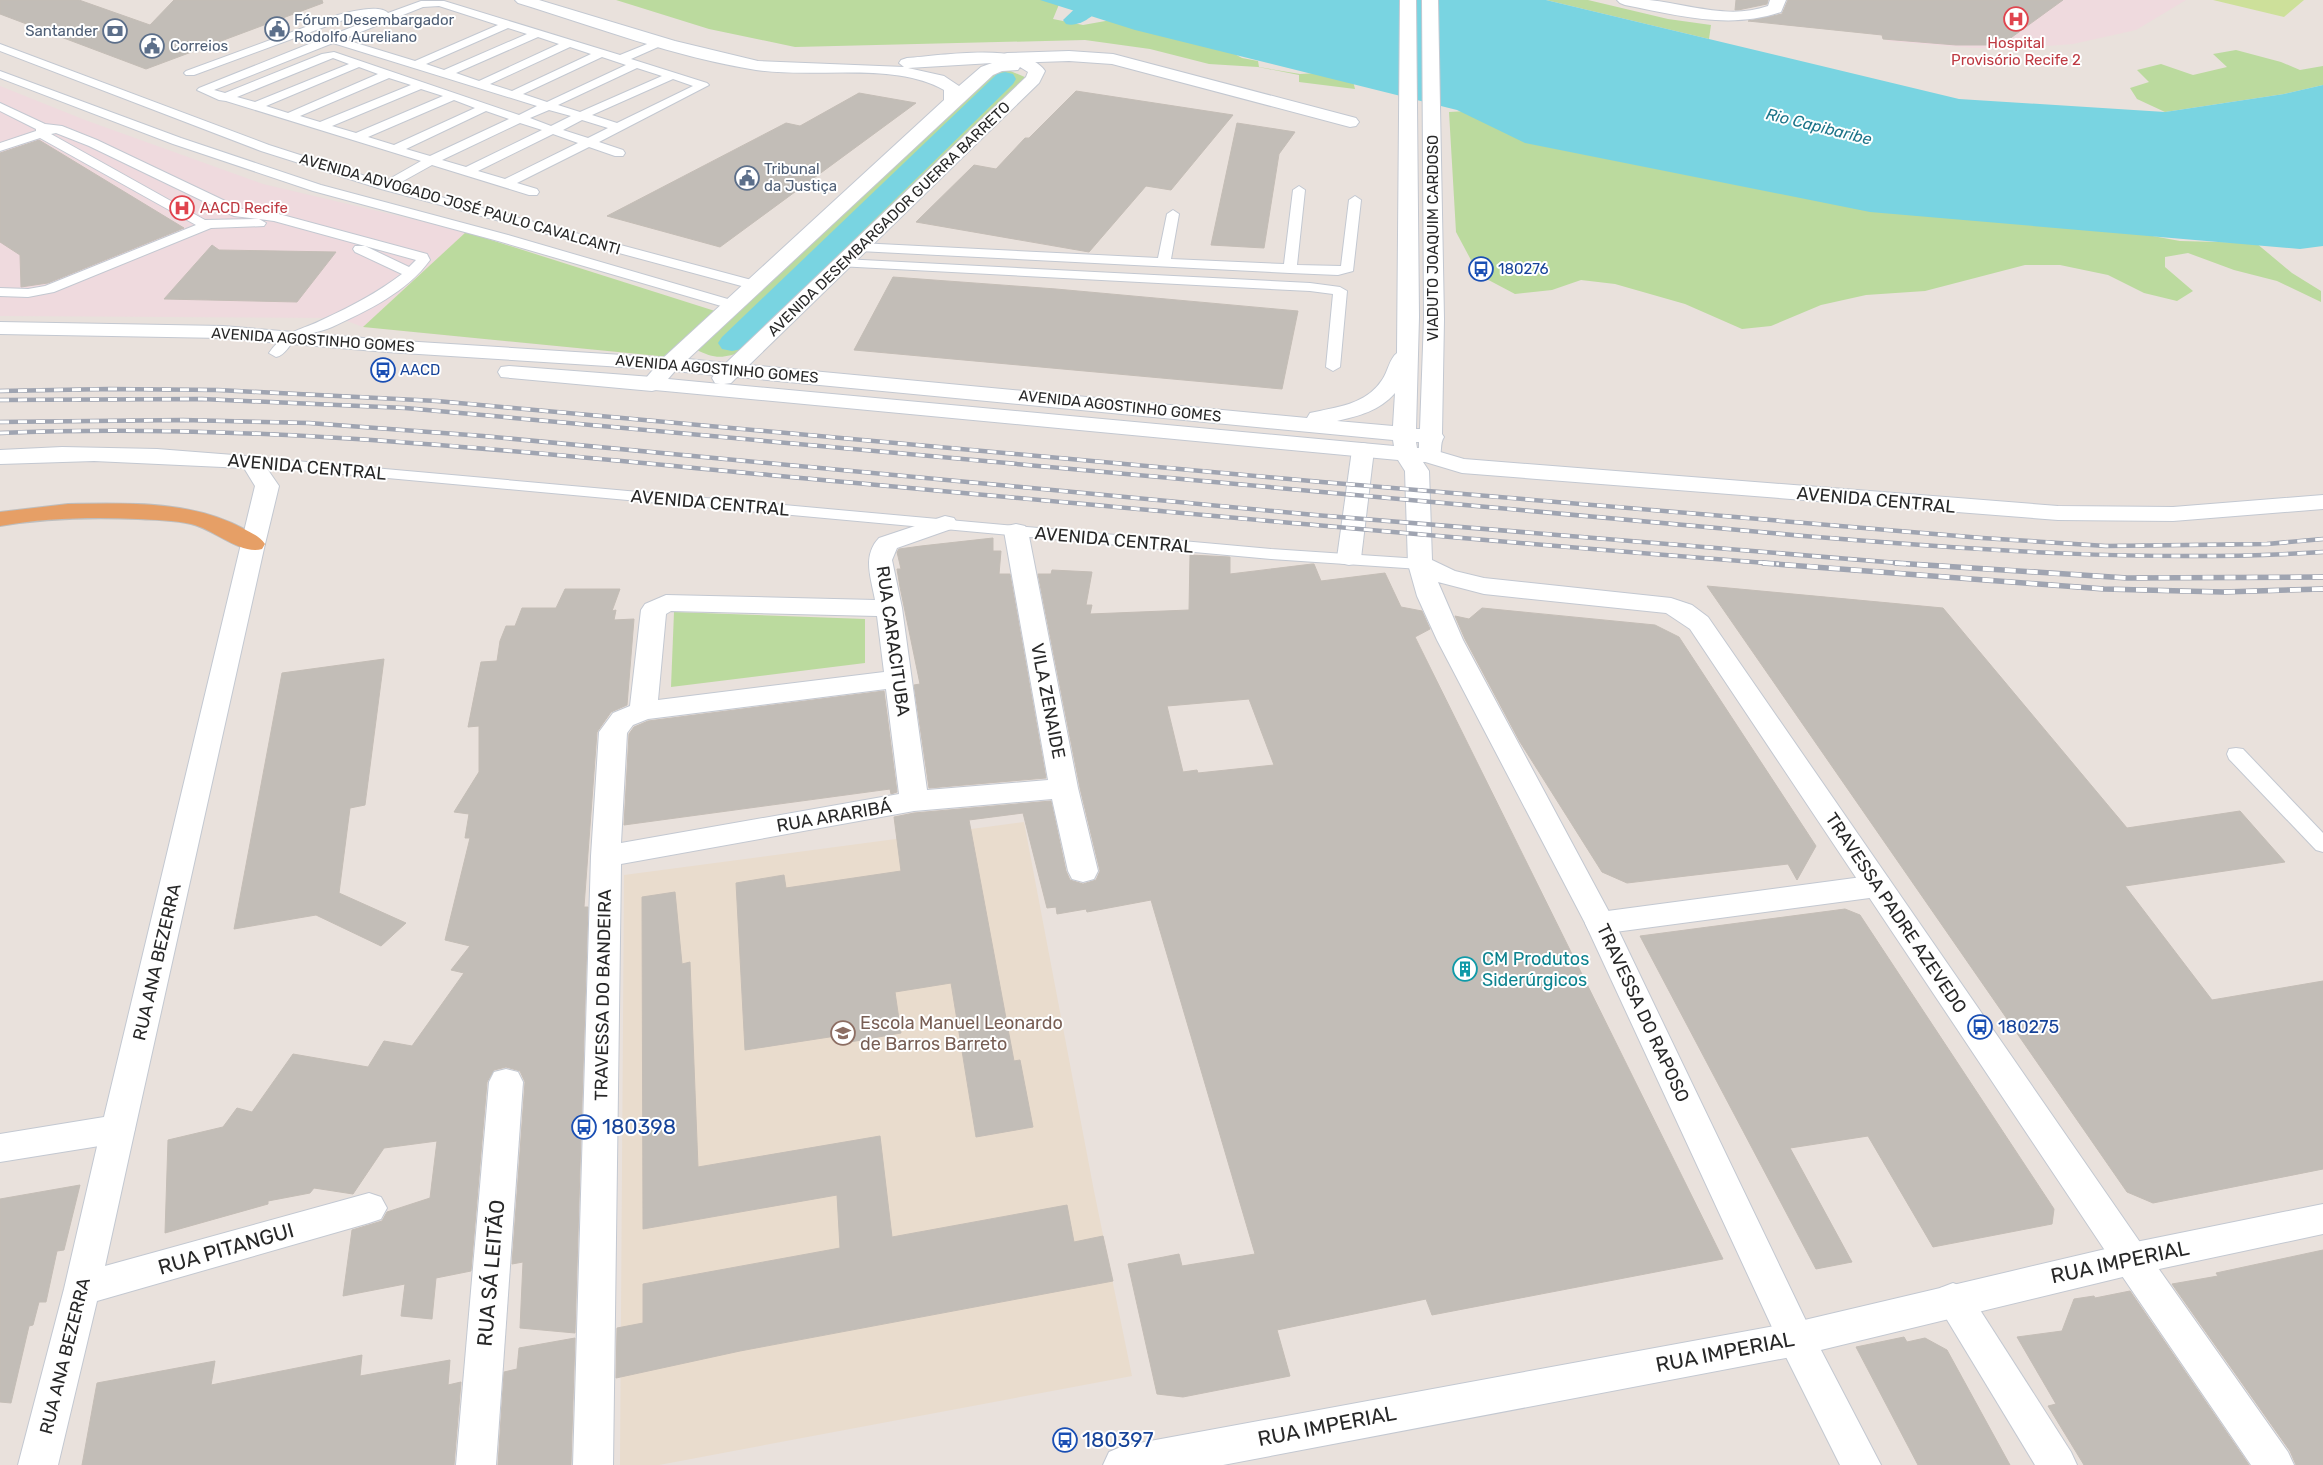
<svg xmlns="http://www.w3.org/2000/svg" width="2323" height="1465" font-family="Rubik,sans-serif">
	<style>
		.education { fill: #e9dccd }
		.medical { fill: #efdade }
		.green { fill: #bbda9e }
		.pitch { fill: #cde09a }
		.water { fill: #79d4e1 }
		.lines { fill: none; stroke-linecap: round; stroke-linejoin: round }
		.canal { fill: #79d4e1; fill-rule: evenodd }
		.building { fill: #c2bdb7; stroke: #c4bdb6; fill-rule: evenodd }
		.service-casing { stroke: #c3c8d1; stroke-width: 2 }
		.pedestrian-casing { stroke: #c3c8d1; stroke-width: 2 }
		.minor-casing { stroke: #c3c8d1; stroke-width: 2 }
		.tertiary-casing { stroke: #c3c8d1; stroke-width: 2 }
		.secondary-casing { stroke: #c3c8d1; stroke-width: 2 }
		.trunk-casing { stroke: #bebebe; stroke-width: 2 }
		.service { fill: #fff; fill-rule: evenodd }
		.pedestrian { fill: #fff; fill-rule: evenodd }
		.minor { fill: #fff; fill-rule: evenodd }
		.tertiary { fill: #fff; fill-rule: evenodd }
		.secondary { fill: #fff; fill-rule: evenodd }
		.trunk { fill: #e69f66; fill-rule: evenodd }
		.rail-far1-casing { stroke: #9fa4b1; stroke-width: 4.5 }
		.rail-casing { stroke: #9fa4b1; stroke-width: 5.5 }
		.rail-far1 { stroke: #fff; stroke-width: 3; stroke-dasharray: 9; stroke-linecap: butt }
		.rail { stroke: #fff; stroke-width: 4; stroke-dasharray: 11; stroke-linecap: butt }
		.labels { text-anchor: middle; stroke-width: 4; stroke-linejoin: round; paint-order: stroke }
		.far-service-label { font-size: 15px; fill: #4e5e75; stroke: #fff; text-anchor: start }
		.far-health-label { font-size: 15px; fill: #be3a42; stroke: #fff }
		.far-street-label { font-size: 15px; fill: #282828; stroke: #fff }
		.far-transit-label { font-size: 15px; fill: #164399; stroke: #fff; text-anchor: start }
		.far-water-label { font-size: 16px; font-style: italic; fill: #1c7489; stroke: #fff }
		.street-label { font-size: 18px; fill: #282828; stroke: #fff }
		.culture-label { font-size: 18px; fill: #0d838f; stroke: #fff; text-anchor: start }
		.education-label { font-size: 18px; fill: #785e54; stroke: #fff; text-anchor: start }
		.transit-label { font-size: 18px; fill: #164399; stroke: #fff; text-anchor: start }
		.near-transit-label { font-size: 21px; fill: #164399; stroke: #fff; text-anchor: start }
		.near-street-label { font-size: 21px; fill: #282828; stroke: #fff }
	</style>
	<rect width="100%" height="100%" fill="#e9e1dc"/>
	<path class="education" d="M1024,822L1094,1191L1132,1376L659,1465H620L624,875Z"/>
	<g class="medical">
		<path d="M1800,0H2186L2136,30L2073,44L2021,48H1974L1888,41L1873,7Z"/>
		<path d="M0,86L85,120L263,184L467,232L669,357L363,327L339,318L0,316Z"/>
	</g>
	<g class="green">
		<path d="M616,0H1055L1060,2L1053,19L1083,25L1111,20L1229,51L1242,58L1258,61L1259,67L1300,74L1318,73L1353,81L1355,89L1299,82V75L1258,67L1209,64L1150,49L1085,40L795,47L709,29Z"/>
		<path d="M1546,0H1588L1668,19L1711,25L1709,39Z"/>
		<path d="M2236,50L2281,62L2300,70L2323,66V85L2284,94L2165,112L2137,99L2130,88L2149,82L2137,70L2161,64L2193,75L2227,67L2213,54Z"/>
		<path d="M998,70H1008L1027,78L745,351C723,358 716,360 695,349L987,74Z"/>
		<path d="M1467,111L2180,241L2256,243L2292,273L2321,291V302L2277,281L2234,270L2188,253L2165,257V267L2193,291L2177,301L2144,293L2108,275L2060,265H2025L1925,291L1866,295L1821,305L1771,326L1742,329L1685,304L1615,284L1581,280L1552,290L1515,294L1479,275L1456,232L1449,112Z"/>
		<path d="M466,232L715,311L669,357L363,327Z"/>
		<path d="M674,612L865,619V663L671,687Z"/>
	</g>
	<path class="pitch" d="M2213,0H2304L2284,17Z"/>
	<path class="water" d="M1040,0H1546L1959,99L2165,112L2284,94L2323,85V246L2300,249L1870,212L1525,143L1457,110L1135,30Z"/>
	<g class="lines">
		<g class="canal">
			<path d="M1084,0H1106C1098,13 1081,28 1066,24L1063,20Z"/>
			<path d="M1005,72L1013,74L1016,79L1013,84L742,349L732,351L722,349L718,343L722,337L997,74Z"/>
		</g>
	</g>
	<g class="building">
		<path d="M0,0H79L150,25L174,0H322L323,3L146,69L0,14Z"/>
		<path d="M1736,0H1768L1767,4L1738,10H1735Z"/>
		<path d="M1788,0H2063L2001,45H1956L1883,39L1882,35L1748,21L1782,14Z"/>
		<path d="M1076,91L1233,115L1171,190L1146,186L1089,252L916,222L974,165L996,169L1025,138H1029Z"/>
		<path d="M859,93L916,103L720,247L607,216L786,123L800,126Z"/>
		<path d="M1237,123L1295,132L1279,154L1264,248L1211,245Z"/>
		<path d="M39,140L184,228L48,283L21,287L20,255L0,242V153Z"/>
		<path d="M212,245L219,250L336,252L297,302L164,299Z"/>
		<path d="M893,277L1056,289L1298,311L1282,389L854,350Z"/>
		<path d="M993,538V551H1001L999,574H1010L1046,778L929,788L914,685L920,684L900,587L897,569H901L897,552L899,549L921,546Z"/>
		<path d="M1190,555L1230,557V574L1312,564H1314L1321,581L1385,573L1401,607L1422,611L1430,629L1415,637L1723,1259L1432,1315L1426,1299L1277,1330L1290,1376L1183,1397L1157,1394L1128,1264L1179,1254L1182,1266L1255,1254L1151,900L1087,912L1086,909L1057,914L1056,907L1047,908L1023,813L969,820L1014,1061L1020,1060L1033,1127L976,1137L951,983L895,992L901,1033L850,1042L849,1034L745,1050L736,883L784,875L786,888L901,871L894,817L914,813L1051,801L1066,871L1070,880L1083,884L1096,880L1100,871L1080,788L1038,574H1051L1052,570L1092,572L1086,605H1092L1090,614L1189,610ZM1249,699L1274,765L1198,773L1197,770L1183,772L1167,706Z"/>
		<path d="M1707,586L1943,608L2127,828L2240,811L2285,862L2125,886L2212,1000L2323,981V1169L2153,1203L2127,1192Z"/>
		<path d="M565,589H620L612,611L616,610L614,620L634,619L627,705L611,712L597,732L584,907H588L575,1333L520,1328L523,1262L512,1264L525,1082L520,1071L506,1067L494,1070L487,1082L471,1271L436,1278L432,1319L401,1316L405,1284L343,1296L352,1230L382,1221L387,1212L430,1198L437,1141L384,1148L353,1194L314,1188L310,1193L268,1201V1204L165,1233L168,1140L223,1127L237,1108L252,1112L293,1054L368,1067L384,1041L412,1046L464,973L451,970L470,946L445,940L470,838H465L469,814L454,812L479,772V726L468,727L481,662L497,661L500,641L506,626H515L522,608H556Z"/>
		<path d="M1482,608L1655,625L1679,637L1816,846L1797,880L1788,864L1627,883L1602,872L1520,742L1465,639L1455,616L1469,619Z"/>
		<path d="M384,659L365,805L350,808L339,893L406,923L381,946L316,915L234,929L282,673Z"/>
		<path d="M884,691L897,792L891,794L890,789L624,825L629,734L634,727L648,721Z"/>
		<path d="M675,892L682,964L690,962L698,1167L880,1136L892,1237L1067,1205L1074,1242L1103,1236L1113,1281L740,1351L616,1378L617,1328L643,1323V1284L840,1248L837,1195L643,1229L642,897Z"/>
		<path d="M1845,909L1860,915L2054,1209L2052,1224L1933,1247L1868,1136L1790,1148L1852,1262L1816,1269L1640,936Z"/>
		<path d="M80,1185L64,1250L57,1251L46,1302H39L33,1325L29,1326L11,1403L0,1402V1199Z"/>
		<path d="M2323,1250V1465H2296L2290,1451L2172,1284L2218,1276L2216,1273Z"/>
		<path d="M2130,1291L2249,1465H2084L2048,1406L2056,1404L2017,1337L2062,1331L2074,1299L2094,1296L2095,1298Z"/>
		<path d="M1904,1337L1907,1342L1925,1338L1947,1350L2010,1465H1918L1856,1347Z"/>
		<path d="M575,1338L571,1465H498L504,1372L517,1369L519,1348Z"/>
		<path d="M362,1355L360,1376L450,1360L448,1385L461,1382L454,1465H82L97,1383L215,1361L211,1385Z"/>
	</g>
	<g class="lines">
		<g class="service-casing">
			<g id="service">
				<path d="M421,1H444L620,55L657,40H665V44L631,59L707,83L709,85L599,142L623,150L625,153L623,156H615L589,147L517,183L537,189L539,192L537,195H529L432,165L396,185L759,282L761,285L759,288H749L381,189L261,151L0,51V44L269,145L384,182L421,161L226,101L219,100L197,90L199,88L324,38L325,36L332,35L380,16H357L346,19L194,75H186L184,73L186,71L338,15C350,12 379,4 388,13ZM439,6L498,25L415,61L343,39L423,7ZM508,28L527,34L444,70L426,64ZM538,37L559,44L479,81L456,73ZM333,43L537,106L519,115L334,52L322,54L225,93L214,90ZM570,47L591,54L512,91L490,84ZM602,57L626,65L547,102L523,94ZM333,58L349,64L255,102L237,97ZM359,67L378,74L288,113L266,106ZM637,68L662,76L580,112L558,105ZM389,78L411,85L320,122L300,116ZM673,79L693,86L617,123L592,115ZM421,89L443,96L356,133L332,126ZM454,100L475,108L394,145L368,137ZM549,110L571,116L551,126L530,118ZM486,111L509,119L430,156L406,149ZM582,120L608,128L588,138L563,130ZM520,123L542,130L466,167L442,160ZM553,134L578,143L505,179L478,171Z"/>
				<path d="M0,71L181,138L321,185L508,235L738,302L740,305L738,308H728L498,241L313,191L173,144L0,78Z"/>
				<path d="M0,103L45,124L62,126L97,140L242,209L275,213L427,254L430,260C407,292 367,311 332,327C321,332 306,333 296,340C288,345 286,355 276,357L269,353C286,329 301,331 324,319C352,306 377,293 402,274L355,252L353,249L355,246H365L409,267L416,260L274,221L259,219L266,223L264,226L211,228L54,292L28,297L0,296V288L28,289L45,286L196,225L40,138L0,151V143L36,131V129L0,111ZM56,133L89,146L234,216L259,219L205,220L51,134Z"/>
				<path d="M1299,186L1305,190L1297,265L1341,266L1349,200L1355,196L1361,200L1353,271L1338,275L1290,273L859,251L852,247L859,243L1158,258L1167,214L1173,210L1179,214L1171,259L1284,264L1293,190Z"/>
				<path d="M843,259L1310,283L1340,287L1347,291L1340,367L1333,371L1326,367L1333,294L1310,291L838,266L836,263L838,260Z"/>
				<path d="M251,457L1271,549L1420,559L1426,560L1428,564L1426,568L1420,569L1271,559L245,465L243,462L245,459Z"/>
				<path d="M2236,748L2243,749L2323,833V852L2316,850L2229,759L2227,754L2229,749Z"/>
			</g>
		</g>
		<g class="pedestrian-casing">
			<path id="pedestrian" d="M1363,443L1371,445L1374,450L1361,558L1358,563L1349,565L1340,563L1337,558L1352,450L1355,445Z"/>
		</g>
		<g class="minor-casing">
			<g id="minor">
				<path d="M1617,0C1628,0 1638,0 1649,0C1688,4 1729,20 1768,6L1770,0H1786L1781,12C1730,30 1676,15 1625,5L1620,3Z"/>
				<path d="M1069,51L1113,54L1356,118L1359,122L1356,126L1350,127L1112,64L1069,61L1007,63L1001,61L999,58L1001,55L1007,53Z"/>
				<path d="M0,322L223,326L387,340L670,358L678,359L681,364L678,369L670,370L387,352L223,338L0,334Z"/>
				<path d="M509,366L652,377L660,379L663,384L660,389L652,391L501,377L498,372L501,367Z"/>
				<path d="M62,447L157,449L259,457L279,486L265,544L262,549L253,551L244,549L241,544L255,486L244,468L94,461L0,464V450Z"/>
				<path d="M1430,449L1464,459L2058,506L2173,507L2323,495V509L2173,521L2058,520L1462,473L1422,461L1419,456L1422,451Z"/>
				<path d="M945,516L954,518L957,523L954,528L897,548L892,560L902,608L927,790L1048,780L1004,531L1007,526L1016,524L1025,526L1028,531L1078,788L1098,871L1094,879L1083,882L1072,879L1068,871L1052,799L914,811L621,864L613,1465H573L591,856L599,732L613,713L630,706L641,610L645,604L666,595L875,600C871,577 862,556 879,538ZM671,611L877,616L884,672L658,700L666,614ZM886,689L899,794L621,843L627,733L633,725L648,719Z"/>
				<path d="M1877,875L1888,878L1892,886L1888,894L1877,897L1600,934L1589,931L1585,923L1589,915L1600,912Z"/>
				<path d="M506,1069L518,1072L523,1082L496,1465H456L489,1082L494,1072Z"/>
				<path d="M118,1115L130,1119L135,1129L105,1266L369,1193L381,1197L387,1208L381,1219L369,1223L97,1301L58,1465H18L64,1289L101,1129L106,1119Z"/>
				<path d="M1953,1283L1966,1288L2071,1452L2077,1465H2035L1935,1300L1940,1288Z"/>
			</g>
		</g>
		<g class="tertiary-casing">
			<g id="tertiary">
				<path d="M515,0H539L675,41L758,61L904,67L899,63L901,60L907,58C939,56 1025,41 1045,71L1039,83L749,365L1307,418L1310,413C1336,407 1366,405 1382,380C1388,372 1389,359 1397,353L1400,0H1416L1419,317L1416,429H1420L1424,319L1422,0H1438L1444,319L1442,434L1444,437C1439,444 1443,453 1438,461L1423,462L1429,471L1432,560L1455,571L1484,578L1671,598L1692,605L1708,617L2144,1248L2288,1452L2294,1465H2251L2118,1270L1690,629L1666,613L1484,594L1438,582L1463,640L1615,923L1809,1327L1881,1465H1840L1783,1351L1585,923L1437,640L1417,596L1408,564L1405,471L1398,460L644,389L641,384L662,359L944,100V90C894,61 813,79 756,70C675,57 596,27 518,3ZM992,63L981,67L959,86L944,76L908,68ZM1020,67L1028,72L1026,77L726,363L688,359L993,75L1002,71L1018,70ZM675,371L714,375L712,378L715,383L720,384L668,379ZM737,377L1393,440L1394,446L724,384L731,383ZM1395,393L1393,426L1337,421C1359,416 1379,411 1395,393ZM1416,442H1419V448H1417Z"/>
				<path d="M253,537L262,539L265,544L135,1129L130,1139L118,1143L0,1162V1134L104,1117L241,544L244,539Z"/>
			</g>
		</g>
		<g class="secondary-casing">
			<path id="secondary" d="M2323,1204V1234L2131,1275L1796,1356L1223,1465H1103L1109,1452L1123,1446L1796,1322L2131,1243Z"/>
		</g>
		<g class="trunk-casing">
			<path id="trunk" d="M68,504C126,503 191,500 244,529C252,533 260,537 265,544L262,549C240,555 214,529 191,524C174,520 155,520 138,519C91,517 46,518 0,526V512Z"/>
		</g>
		<use href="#service" class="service"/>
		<use href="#pedestrian" class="pedestrian"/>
		<use href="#minor" class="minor"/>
		<use href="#tertiary" class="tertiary"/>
		<use href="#secondary" class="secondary"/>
		<use href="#trunk" class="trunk"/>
		<g class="rail-far1-casing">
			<g id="rail-far1">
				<path d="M0,391L109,389L218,390L437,401L1322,482L1982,538L2106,546L2267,544L2323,539"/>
				<path d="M0,400L202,399L405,408L1804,536C1977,550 2149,563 2323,552"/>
				<path d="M0,422L183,420L309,423L483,436L1315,515L1910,564"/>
				<path d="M0,433C257,422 514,451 769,475C1106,506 1442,538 1779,564"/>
			</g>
		</g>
		<g class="rail-casing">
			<g id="rail">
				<path d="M1763,563L2104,589L2223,592L2323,589"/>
				<path d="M1895,563L2127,578L2323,577"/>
			</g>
		</g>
		<use href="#rail-far1" class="rail-far1"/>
		<use href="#rail" class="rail"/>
	</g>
	<defs>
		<g id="hospital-ring" transform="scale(1.25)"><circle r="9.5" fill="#fff" stroke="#e0444e" stroke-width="1.5"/><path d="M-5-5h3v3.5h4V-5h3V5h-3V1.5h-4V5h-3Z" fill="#e0444e"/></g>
		<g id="civic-ring" transform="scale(1.25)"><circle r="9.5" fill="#fff" stroke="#5c6f8a" stroke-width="1.5"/><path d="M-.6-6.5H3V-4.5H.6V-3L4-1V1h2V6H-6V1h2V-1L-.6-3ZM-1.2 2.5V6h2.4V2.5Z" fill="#5c6f8a"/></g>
		<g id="bank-ring" transform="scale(1.25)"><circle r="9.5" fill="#fff" stroke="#5c6f8a" stroke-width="1.5"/><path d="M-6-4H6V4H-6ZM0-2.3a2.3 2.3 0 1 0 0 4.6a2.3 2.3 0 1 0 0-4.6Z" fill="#5c6f8a"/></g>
		<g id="bus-ring" transform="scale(1.25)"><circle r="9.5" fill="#fff" stroke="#1a4fb4" stroke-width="1.5"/><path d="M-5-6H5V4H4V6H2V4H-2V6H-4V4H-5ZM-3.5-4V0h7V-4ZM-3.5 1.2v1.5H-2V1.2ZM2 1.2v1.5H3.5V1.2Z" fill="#1a4fb4"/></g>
		<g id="building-ring" transform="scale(1.25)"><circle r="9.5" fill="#fff" stroke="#0f9aa8" stroke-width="1.5"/><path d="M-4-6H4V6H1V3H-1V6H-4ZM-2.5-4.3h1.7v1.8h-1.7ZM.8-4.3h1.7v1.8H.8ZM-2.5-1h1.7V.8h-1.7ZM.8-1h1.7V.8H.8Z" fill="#0f9aa8"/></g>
		<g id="school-ring" transform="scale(1.25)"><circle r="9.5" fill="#fff" stroke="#8d6e63" stroke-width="1.5"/><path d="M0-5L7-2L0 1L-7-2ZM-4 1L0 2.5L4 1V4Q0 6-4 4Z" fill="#8d6e63"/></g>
	</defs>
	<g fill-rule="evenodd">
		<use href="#hospital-ring" x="2016" y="19"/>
		<use href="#civic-ring" x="277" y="29"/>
		<use href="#bank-ring" x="115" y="31"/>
		<use href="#civic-ring" x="152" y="46"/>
		<use href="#civic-ring" x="747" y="178"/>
		<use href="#hospital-ring" x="182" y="208"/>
		<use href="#bus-ring" x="1481" y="269"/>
		<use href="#bus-ring" x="383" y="370"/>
		<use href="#building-ring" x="1465" y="969"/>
		<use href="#bus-ring" x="1980" y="1027"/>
		<use href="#school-ring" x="843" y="1033"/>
		<use href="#bus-ring" x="584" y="1127"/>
		<use href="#bus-ring" x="1065" y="1440"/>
	</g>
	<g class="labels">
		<g class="far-service-label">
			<text x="294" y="25">Fórum Desembargador<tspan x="294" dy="17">Rodolfo Aureliano</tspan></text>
			<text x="98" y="36" text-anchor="end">Santander</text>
			<text x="170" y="51">Correios</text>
			<text x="764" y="174">Tribunal<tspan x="764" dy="17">da Justiça</tspan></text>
		</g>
		<g class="far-health-label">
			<text x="2016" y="48">Hospital<tspan x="2016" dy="17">Provisório Recife 2</tspan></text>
			<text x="200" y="213" text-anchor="start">AACD Recife</text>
		</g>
		<g class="far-street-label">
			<text transform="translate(460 204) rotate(16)" y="5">AVENIDA ADVOGADO JOSÉ PAULO CAVALCANTI</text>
			<text transform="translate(889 219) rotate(-44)" y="5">AVENIDA DESEMBARGADOR GUERRA BARRETO</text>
			<text transform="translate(1433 238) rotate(-90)" y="5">VIADUTO JOAQUIM CARDOSO</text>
			<text transform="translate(313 340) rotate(4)" y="5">AVENIDA AGOSTINHO GOMES</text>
			<text transform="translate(717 369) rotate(5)" y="5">AVENIDA AGOSTINHO GOMES</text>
			<text transform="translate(1120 406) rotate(6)" y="5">AVENIDA AGOSTINHO GOMES</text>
		</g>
		<g class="far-transit-label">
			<text x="1498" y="274">180276</text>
			<text x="400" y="375">AACD</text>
		</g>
		<g class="far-water-label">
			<text transform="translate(1819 126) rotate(14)" y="6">Rio Capibaribe</text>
		</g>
		<g class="street-label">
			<text transform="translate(307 467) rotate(5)" y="6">AVENIDA CENTRAL</text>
			<text transform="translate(1876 500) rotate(5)" y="6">AVENIDA CENTRAL</text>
			<text transform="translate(710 503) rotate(5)" y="6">AVENIDA CENTRAL</text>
			<text transform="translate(1114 540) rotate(5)" y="6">AVENIDA CENTRAL</text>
			<text transform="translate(893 641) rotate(82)" y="6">RUA CARACITUBA</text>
			<text transform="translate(1048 701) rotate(79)" y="6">VILA ZENAIDE</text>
			<text transform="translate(834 816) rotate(-10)" y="6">RUA ARARIBÁ</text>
			<text transform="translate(1896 913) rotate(56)" y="6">TRAVESSA PADRE AZEVEDO</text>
			<text transform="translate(157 962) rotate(-77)" y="6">RUA ANA BEZERRA</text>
			<text transform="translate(603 995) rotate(-89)" y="6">TRAVESSA DO BANDEIRA</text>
			<text transform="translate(1643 1013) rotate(65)" y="6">TRAVESSA DO RAPOSO</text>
			<text transform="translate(65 1356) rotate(-76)" y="6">RUA ANA BEZERRA</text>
		</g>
		<g class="culture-label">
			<text x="1482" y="965">CM Produtos<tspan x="1482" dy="21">Siderúrgicos</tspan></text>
		</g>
		<g class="education-label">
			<text x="860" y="1029">Escola Manuel Leonardo<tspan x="860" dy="21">de Barros Barreto</tspan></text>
		</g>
		<g class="transit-label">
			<text x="1998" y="1033">180275</text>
		</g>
		<g class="near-transit-label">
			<text x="602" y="1134">180398</text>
			<text x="1082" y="1447">180397</text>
		</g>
		<g class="near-street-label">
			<text transform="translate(226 1249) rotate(-16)" y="7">RUA PITANGUI</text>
			<text transform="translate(2120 1262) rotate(-12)" y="7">RUA IMPERIAL</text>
			<text transform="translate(491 1273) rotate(-85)" y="7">RUA SÁ LEITÃO</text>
			<text transform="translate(1725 1352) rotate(-11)" y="7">RUA IMPERIAL</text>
			<text transform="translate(1327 1426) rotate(-11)" y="7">RUA IMPERIAL</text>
		</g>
	</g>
</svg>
